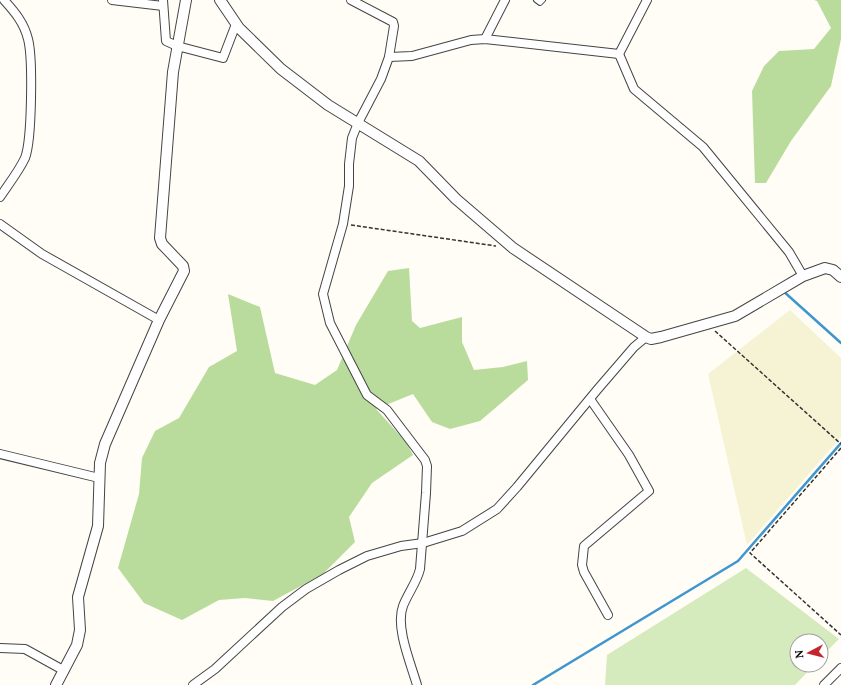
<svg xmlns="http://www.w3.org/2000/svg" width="841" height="685" font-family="Lora,serif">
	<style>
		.farmland { fill: #f6f3d4 }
		.green { fill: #d5ebbd }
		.forest { fill: #b9dc9c }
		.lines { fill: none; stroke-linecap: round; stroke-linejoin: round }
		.stream { stroke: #3f96cf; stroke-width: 2.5 }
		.service-casing { stroke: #444; stroke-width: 6 }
		.minor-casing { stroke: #444; stroke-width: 10 }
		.tertiary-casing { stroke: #444; stroke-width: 12 }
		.path { stroke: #333; stroke-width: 1.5; stroke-dasharray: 4 2; stroke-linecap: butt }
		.service { stroke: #fff; stroke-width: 4 }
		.minor { stroke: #fff; stroke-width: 8 }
		.tertiary { stroke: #fff; stroke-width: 10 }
	</style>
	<rect width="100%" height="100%" fill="#fffdf5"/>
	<path class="farmland" d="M790,310L841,358V437L747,545L708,374Z"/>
	<path class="green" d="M746,568L839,639L821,657V641H797V665H814L795,685H605L607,655Z"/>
	<g class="forest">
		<path d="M814,0H841V39L831,86L791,141L766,183H755L752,91L764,66L779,51L814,49L831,28L817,1Z"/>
		<path d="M409,268L412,321L420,328L462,317V342L474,370L503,367L527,361L528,380L480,421L450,429L432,422L413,394L376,409L406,442L413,455L372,483L349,517L355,542L323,574L273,601L245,598L219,600L182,620L144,603L118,568L139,494L142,458L155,431L179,418L209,367L237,351L228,294L260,307L275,373L315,385L337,370L356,325L388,271Z"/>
	</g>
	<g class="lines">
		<g class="stream">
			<path d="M782,290L841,343"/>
			<path d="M533,685L738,561L841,443"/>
		</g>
		<g class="service-casing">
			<path id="service" d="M536,0L540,3L543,0"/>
		</g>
		<g class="minor-casing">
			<g id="minor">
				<path d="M112,0L163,6"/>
				<path d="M163,0L166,41L177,46L223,58L236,24"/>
				<path d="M351,0L393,22L394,26L389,57L381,79L358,123L352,138L349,164V186L343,224L323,294L330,323L367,395L387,410L425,460L427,466L426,493L420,569C417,582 408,593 403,606C395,627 411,664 417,685"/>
				<path d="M485,39L505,0"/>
				<path d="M619,54L634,89L703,147L789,252L803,276"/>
				<path d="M619,54L647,0"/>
				<path d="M389,57L412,56L471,40L485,39L619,54"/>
				<path d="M0,197C8,185 19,171 25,158C32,140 33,58 28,39C24,23 15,12 4,0"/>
				<path d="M0,224L42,254L159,320"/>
				<path d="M590,399L629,455L649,491L584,546L582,565L584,572L608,615"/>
				<path d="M0,454L99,478"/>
				<path d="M0,648L25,649L63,670"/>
				<path d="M193,685L215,669L282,607L306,589L339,570L367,556L401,546L423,543L462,531L497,509L517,487L597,390L634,347L646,337"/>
				<path d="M824,685L841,668"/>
			</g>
		</g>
		<g class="tertiary-casing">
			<g id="tertiary">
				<path d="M220,0L239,28L281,69L328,105L419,161L456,199L513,248L646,337L651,339L661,337L735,316L803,276L825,268L833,270L841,277"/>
				<path d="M56,685L77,645L80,630L78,597L98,526L100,463L105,444L159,320L184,271L183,266L162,244L160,238L173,72L186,0"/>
			</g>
		</g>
		<g class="path">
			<path d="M351,225L496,246"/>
			<path d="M715,331L841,444"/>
			<path d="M841,448L750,553L841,635"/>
		</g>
		<use href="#service" class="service"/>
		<use href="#minor" class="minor"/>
		<use href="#tertiary" class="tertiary"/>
	</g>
	<g transform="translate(809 653) rotate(263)"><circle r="19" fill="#ffffff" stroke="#a0a0a0"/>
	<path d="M0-3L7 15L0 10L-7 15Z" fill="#c4262e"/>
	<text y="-6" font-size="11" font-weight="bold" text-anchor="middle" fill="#111111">N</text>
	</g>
</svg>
